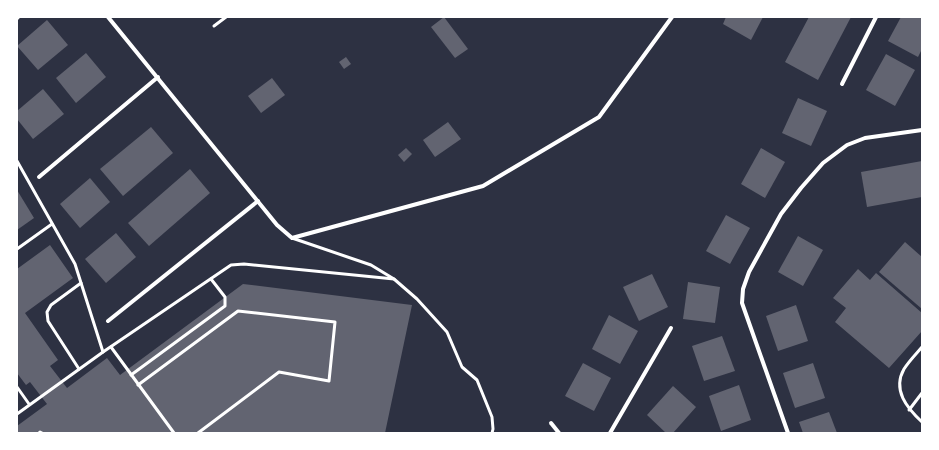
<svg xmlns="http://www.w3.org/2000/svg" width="939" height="450" font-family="Figtree,sans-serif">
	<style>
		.building { fill: #626471 }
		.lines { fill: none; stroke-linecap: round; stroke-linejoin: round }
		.service { stroke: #fff; stroke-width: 3 }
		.minor { stroke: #fff; stroke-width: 4 }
	</style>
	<rect width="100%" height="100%" fill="#2d3142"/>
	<g class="building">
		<path d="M444,17L468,49L455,58L431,27Z"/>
		<path d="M726,17H763L751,40L723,24Z"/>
		<path d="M809,17H851L818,80L785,62Z"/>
		<path d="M901,17H922V49L918,57L888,41Z"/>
		<path d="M47,20L68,45L38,70L17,46Z"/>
		<path d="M86,53L106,77L76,103L56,78Z"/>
		<path d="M886,54L915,70L895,106L866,90Z"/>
		<path d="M346,57L351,64L344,69L339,62Z"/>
		<path d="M272,78L285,95L261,113L248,96Z"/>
		<path d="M43,89L64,114L33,139L17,119V111Z"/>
		<path d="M798,98L827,111L811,146L782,133Z"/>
		<path d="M448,122L461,139L435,157L423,140Z"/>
		<path d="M151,127L173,153L123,196L100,169Z"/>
		<path d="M406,148L412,154L404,162L398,155Z"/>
		<path d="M761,148L785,162L765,198L741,184Z"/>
		<path d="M922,161V197L867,207L861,172Z"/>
		<path d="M190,169L210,193L149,246L128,223Z"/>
		<path d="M90,178L110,202L80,228L60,204Z"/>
		<path d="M17,190L34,218L17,230Z"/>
		<path d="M726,215L750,228L730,264L706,251Z"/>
		<path d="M116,233L136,257L106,283L85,259Z"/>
		<path d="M798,236L823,250L803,286L778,272Z"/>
		<path d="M905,242L922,257V309L879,272Z"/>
		<path d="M50,245L73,278L25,313L58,360L50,366L67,388L107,358L120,375L243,284L412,305L385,433H17V426L47,404L30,382L26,385L17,373V269Z"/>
		<path d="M858,269L870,280L876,273L922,313V331L889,368L835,322L846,308L833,298Z"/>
		<path d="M652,274L668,307L639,321L623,287Z"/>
		<path d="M688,282L720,287L715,323L683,319Z"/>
		<path d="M796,305L808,341L778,351L766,316Z"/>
		<path d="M609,315L638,331L620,364L592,349Z"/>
		<path d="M722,336L735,371L704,381L692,346Z"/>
		<path d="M583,363L611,378L594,411L565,396Z"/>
		<path d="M813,363L825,398L795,408L783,373Z"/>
		<path d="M739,385L751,420L721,431L709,396Z"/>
		<path d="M673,386L696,407L673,433H666L647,415Z"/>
		<path d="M829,412L837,433H803L799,422Z"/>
	</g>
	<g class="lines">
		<g class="service">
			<path d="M214,26L226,17"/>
			<path d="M17,161L75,264L103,352"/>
			<path d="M292,238L371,265L394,279L417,299L447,332L462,367L477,380L492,417L493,429L492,433"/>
			<path d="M17,249L52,224"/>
			<path d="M111,347L174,433"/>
			<path d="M922,347C916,354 909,361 904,369C892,390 907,408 922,422"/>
			<path d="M79,369L48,321L47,312L51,305L81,283"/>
			<path d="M131,375L225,306V297L211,279"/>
			<path d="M138,385L238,311L335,322L329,381L279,372L198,433"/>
			<path d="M17,387L29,404"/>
			<path d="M909,410L922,393"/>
			<path d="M17,414L103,352L231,265L244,264L394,279"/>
			<path d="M39,433L40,432L42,433"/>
		</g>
		<g class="minor">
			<path d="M108,17L277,225L292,238L483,186L599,117L672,17"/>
			<path d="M17,18L18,17"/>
			<path d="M842,84L876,17"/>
			<path d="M39,177L158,77"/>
			<path d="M108,321L258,201"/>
			<path d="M551,423L559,433"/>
			<path d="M610,433L671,328"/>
			<path d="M788,433L742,303L743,289L749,272L781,214L801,188L823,163L847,145L865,138L922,130"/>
		</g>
	</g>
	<rect width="939" height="450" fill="none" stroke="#ffffff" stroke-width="36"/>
</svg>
